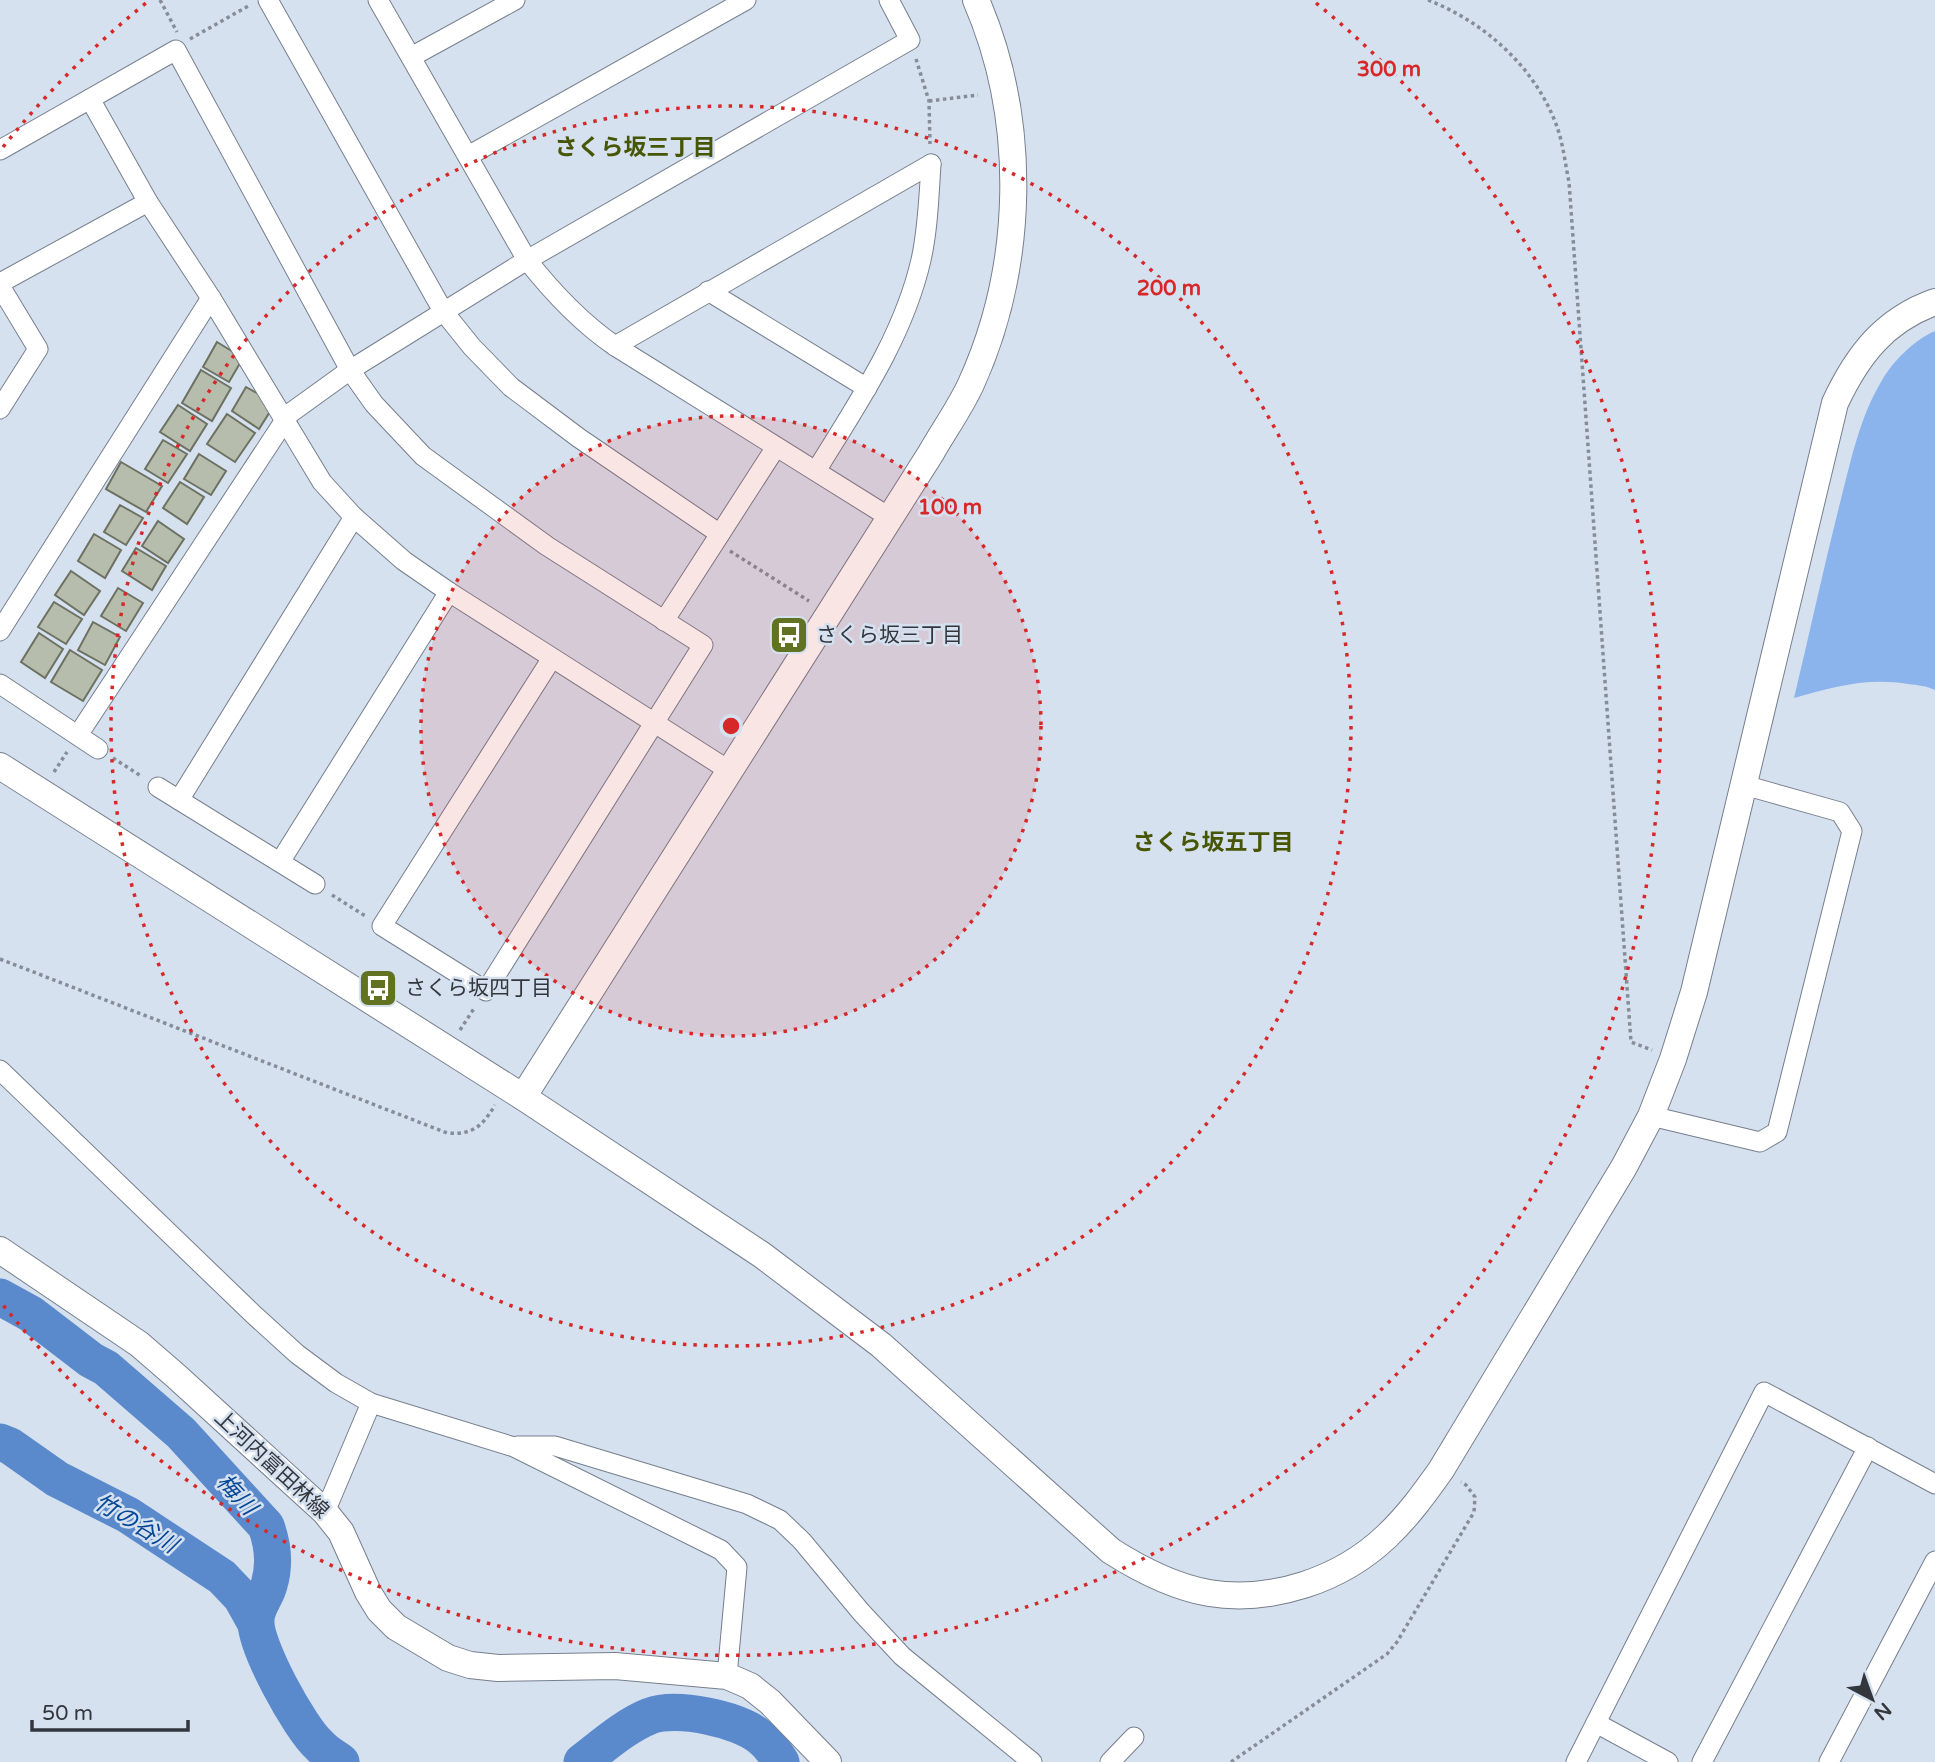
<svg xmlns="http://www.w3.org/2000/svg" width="1935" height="1762" font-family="'Varela Round','Noto Sans JP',sans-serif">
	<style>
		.green { fill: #8cb4ec }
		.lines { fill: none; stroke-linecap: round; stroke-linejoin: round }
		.river { stroke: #5b8acc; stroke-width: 37 }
		.building { fill: #b7bdac; stroke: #6d7162; stroke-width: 2 }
		.street-casing { stroke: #767f8d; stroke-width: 21 }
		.secondary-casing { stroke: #767f8d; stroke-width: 28 }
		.path { stroke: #868d98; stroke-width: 3.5; stroke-dasharray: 3.5 3.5; stroke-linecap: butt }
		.street { stroke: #fff; stroke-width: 19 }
		.secondary { stroke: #fff; stroke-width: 26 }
		.ring { fill: none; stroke: #d62828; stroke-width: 3.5; stroke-dasharray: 3.5 7 }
		.labels { text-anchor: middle; stroke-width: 5; stroke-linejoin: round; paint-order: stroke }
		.poi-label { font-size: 21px; fill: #33373d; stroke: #d6e1f0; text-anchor: start }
		.street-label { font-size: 21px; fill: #33373d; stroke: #d6e1f0 }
		.neighbourhood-label { font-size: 23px; font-weight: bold; fill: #475604; stroke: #d6e1f0 }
		.water-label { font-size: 23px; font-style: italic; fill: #064796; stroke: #d6e1f0 }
		.centre { fill: #d62828; stroke: #d6e1f0; stroke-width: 3.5 }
		.ring-label { font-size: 21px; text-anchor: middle; font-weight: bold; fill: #d62828; stroke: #d6e1f0; stroke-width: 5; stroke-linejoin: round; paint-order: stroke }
	</style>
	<rect width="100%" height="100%" fill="#d6e1f0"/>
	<path class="green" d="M1935,331V690C1927,686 1917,685 1908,684C1868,677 1832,687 1794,698C1810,632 1824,565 1841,499C1851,460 1860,417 1881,382C1892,362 1914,340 1935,331Z"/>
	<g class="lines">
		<g class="river">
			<path d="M0,1297L31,1314L91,1360L106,1368L181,1433L266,1526C273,1545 275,1565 269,1585C266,1597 256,1607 256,1620C254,1645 300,1728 319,1745C325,1752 334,1757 341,1762"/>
			<path d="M0,1442L10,1446L57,1479L128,1515L222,1577L241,1597L255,1622"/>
			<path d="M582,1762C603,1746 625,1726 650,1716C677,1706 738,1719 760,1737C768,1743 776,1754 781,1762"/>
		</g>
	</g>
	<g class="building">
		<path d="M217,342L243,358L229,382L203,367Z"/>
		<path d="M201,370L231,388L212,421L182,403Z"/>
		<path d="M246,387L264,397L271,410L259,429L232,411Z"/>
		<path d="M178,405L207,424L190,451L160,432Z"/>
		<path d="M227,414L255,433L235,462L207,444Z"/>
		<path d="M163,440L187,454L168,483L145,469Z"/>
		<path d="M199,454L226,471L211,495L184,479Z"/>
		<path d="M121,462L162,486L146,512L106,489Z"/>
		<path d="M180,482L204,497L187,524L163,508Z"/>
		<path d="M120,505L143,518L126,545L104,532Z"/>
		<path d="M158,521L184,539L168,563L142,546Z"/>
		<path d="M94,534L121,550L105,578L78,561Z"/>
		<path d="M136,548L166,566L152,590L122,571Z"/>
		<path d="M71,571L100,591L84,615L55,595Z"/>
		<path d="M118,588L143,603L126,631L101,616Z"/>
		<path d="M54,602L82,619L66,644L38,627Z"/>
		<path d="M93,622L120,637L105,665L78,650Z"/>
		<path d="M39,633L63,649L45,678L21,662Z"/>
		<path d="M70,650L102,670L83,701L51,682Z"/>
	</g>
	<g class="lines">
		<g class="street-casing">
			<g id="street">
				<path d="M268,0L443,311L472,347L511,387L579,438L720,534"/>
				<path d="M378,0L527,260C553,293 580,322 615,346L889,517"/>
				<path d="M411,57L515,0"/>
				<path d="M90,99L148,202L211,298L322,482L354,517L404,561L449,592L730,771"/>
				<path d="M0,150L176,50L350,370L374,404L423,456L547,546L703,645L486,991L382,926L552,658"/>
				<path d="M468,156L746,0"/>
				<path d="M0,283L148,202"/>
				<path d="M0,286L38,349L0,409"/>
				<path d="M708,291L867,388"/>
				<path d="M615,346L931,164"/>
				<path d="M816,471C857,404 903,338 921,260C928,229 929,195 931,164"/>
				<path d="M664,621L776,447"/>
				<path d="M0,631L211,298"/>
				<path d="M0,684L98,749"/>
				<path d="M78,735L289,414L350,370L527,260L910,40L889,0"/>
				<path d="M158,787L315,884"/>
				<path d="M179,800L354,517"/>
				<path d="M280,862L449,592"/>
				<path d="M0,1070L253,1314L297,1354L336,1383L371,1403L514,1447L721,1550L737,1567L727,1676"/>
				<path d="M1651,1116L1760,1142L1777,1132L1852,831L1840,812L1744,785"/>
				<path d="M517,1446H555L747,1504L780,1520L802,1541L861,1612L902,1656L1032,1762"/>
				<path d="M325,1512L371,1403"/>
				<path d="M1596,1723L1668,1762"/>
				<path d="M1110,1762L1134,1737"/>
				<path d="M1576,1762L1764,1392L1935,1484"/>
				<path d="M1702,1762L1868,1447"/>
				<path d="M1829,1762L1935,1561"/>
			</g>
		</g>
		<g class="secondary-casing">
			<g id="secondary">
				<path d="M0,766L523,1097L762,1255L881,1345L1111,1551C1141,1570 1174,1587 1209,1593C1272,1603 1341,1580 1387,1536C1408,1516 1424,1494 1441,1470L1624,1167L1651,1116L1673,1059L1694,992L1835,403C1857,356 1884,320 1935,302"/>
				<path d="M523,1097L931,453C944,430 960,408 971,384C1025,265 1028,120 976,0"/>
				<path d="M0,1250L139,1344L176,1376L325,1512L341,1532L368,1592L379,1610L396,1627L448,1658L470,1665L498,1668L615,1666L727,1676L750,1686L770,1702L828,1762"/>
			</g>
		</g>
		<g class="path">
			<path d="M160,0L177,32"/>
			<path d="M1428,0C1484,22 1534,66 1556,124C1563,142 1565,163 1569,182L1631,1042L1652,1050"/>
			<path d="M190,39L250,5"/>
			<path d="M916,59L929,101L930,144"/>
			<path d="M929,101L978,95"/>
			<path d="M730,551L809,601"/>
			<path d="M113,758L141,776"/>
			<path d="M54,772L67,752"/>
			<path d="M332,895L367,917"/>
			<path d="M0,959L447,1133C472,1135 482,1127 495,1105"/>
			<path d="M460,1030L475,1007"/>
			<path d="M1231,1762L1387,1654L1397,1642L1474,1512L1475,1497L1466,1485L1461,1482"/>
		</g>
		<use href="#street" class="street"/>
		<use href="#secondary" class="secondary"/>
	</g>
	<circle cx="731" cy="726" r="310" fill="#d62828" fill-opacity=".12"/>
	<g class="ring">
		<circle cx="731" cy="726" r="310"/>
		<circle cx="731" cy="726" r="620"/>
		<path d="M3 147A930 930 0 0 1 146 3M1316 3A930 930 0 1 1 3 1305"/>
	</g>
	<defs>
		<g id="bus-square" transform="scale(2.0125)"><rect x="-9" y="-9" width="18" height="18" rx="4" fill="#617322" stroke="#d6e1f0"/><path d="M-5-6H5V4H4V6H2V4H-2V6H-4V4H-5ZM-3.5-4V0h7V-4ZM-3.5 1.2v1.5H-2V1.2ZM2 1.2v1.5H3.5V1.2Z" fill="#fff"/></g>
	</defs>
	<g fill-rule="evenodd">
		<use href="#bus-square" x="789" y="635"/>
		<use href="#bus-square" x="378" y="988"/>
	</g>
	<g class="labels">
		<g class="poi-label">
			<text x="816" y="642">さくら坂三丁目</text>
			<text x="405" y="995">さくら坂四丁目</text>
		</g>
		<g class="street-label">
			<text transform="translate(272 1464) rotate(43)" y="7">上河内富田林線</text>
		</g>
		<g class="neighbourhood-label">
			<text x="635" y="155">さくら坂三丁目</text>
			<text x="1213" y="850">さくら坂五丁目</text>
		</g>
		<g class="water-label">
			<text transform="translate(237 1494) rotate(47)" y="8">梅川</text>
			<text transform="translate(136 1523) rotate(31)" y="8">竹の谷川</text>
		</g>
	</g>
	<circle cx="731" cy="726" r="10" class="centre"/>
	<g class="ring-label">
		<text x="1389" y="76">300 m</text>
		<text x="1169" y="295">200 m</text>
		<text x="950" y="514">100 m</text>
	</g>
	<g transform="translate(1872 1699) rotate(139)" stroke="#d6e1f0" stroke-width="5" paint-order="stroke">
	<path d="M0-5L12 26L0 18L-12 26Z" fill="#33373d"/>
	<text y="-10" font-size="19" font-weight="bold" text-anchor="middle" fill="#33373d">N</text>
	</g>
	<path d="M32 1720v10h156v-10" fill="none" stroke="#33373d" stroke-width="3.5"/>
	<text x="42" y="1720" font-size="21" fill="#33373d" stroke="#d6e1f0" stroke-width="5" paint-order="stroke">50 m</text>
</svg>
